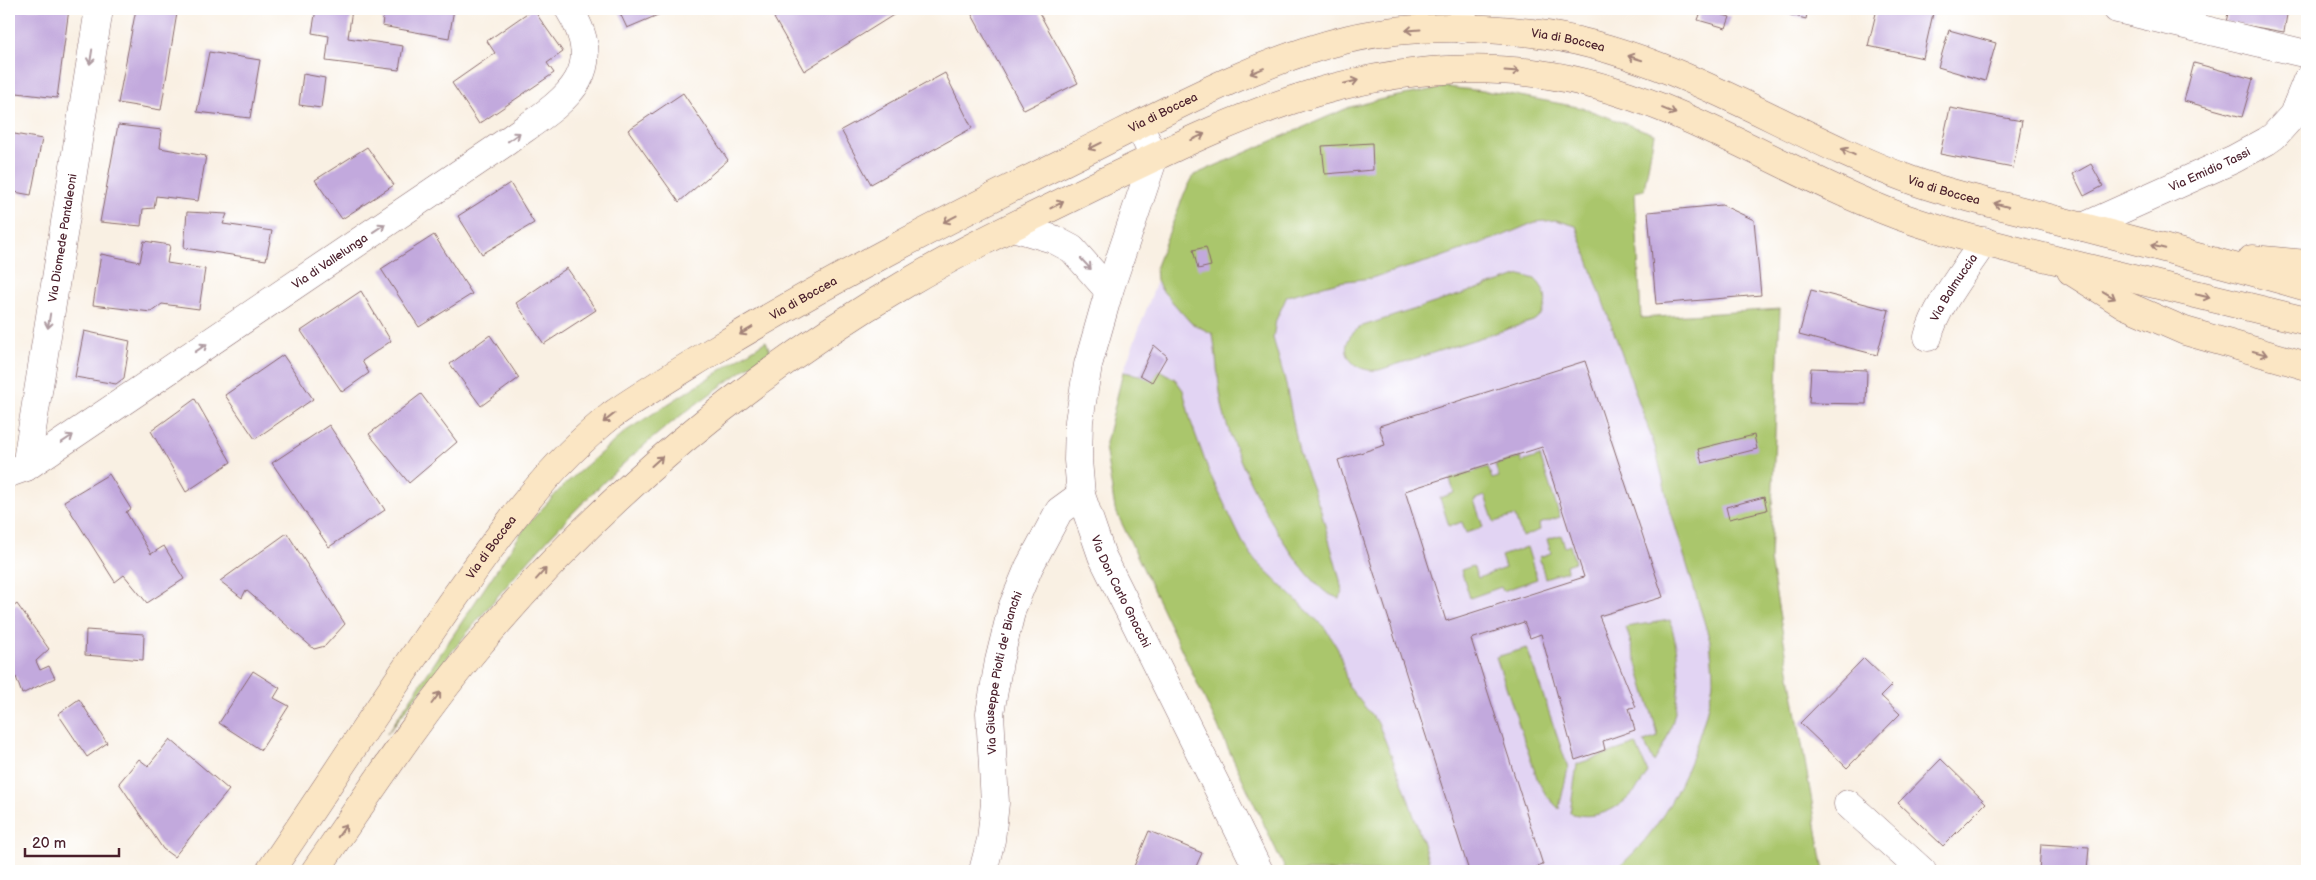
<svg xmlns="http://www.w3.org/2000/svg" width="2316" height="880" font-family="'Balsamiq Sans',sans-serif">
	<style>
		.built { fill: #e2d4f3 }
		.green { fill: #aac66c; stroke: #7a724c }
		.building { fill: #c2a9dd; fill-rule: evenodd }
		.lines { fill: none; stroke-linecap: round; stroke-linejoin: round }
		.street-casing { stroke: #87686b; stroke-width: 29 }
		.secondary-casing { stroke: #87686b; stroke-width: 29 }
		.street { stroke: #fff; stroke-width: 28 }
		.secondary { stroke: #fbe6c4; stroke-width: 28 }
		.oneway { stroke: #a28278 }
		.oneway2 { stroke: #ae9aa0 }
		.labels { text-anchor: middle; stroke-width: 4; stroke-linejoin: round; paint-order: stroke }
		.street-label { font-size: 12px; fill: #4a1f2b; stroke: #fff }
	</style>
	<rect width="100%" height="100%" fill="#fff"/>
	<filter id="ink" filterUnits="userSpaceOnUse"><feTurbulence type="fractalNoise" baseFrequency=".02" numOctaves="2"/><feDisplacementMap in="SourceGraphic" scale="10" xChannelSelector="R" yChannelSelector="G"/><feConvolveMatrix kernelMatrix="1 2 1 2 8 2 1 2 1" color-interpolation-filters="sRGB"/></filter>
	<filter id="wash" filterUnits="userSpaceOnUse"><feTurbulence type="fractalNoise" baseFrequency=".0096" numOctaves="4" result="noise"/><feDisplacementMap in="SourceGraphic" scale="20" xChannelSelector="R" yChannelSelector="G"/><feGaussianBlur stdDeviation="1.12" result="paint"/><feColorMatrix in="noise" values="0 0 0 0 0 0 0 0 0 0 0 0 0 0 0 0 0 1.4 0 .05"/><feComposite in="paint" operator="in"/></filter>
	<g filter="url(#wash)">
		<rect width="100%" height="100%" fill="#f9f0e3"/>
		<path class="built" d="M1447,87L1509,94L1583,108L1654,134L1644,190L1635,192L1641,318L1780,309L1770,560L1824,871H1286L1115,509L1105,447L1123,372L1157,281L1156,266L1184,194L1194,175L1349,107L1383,99Z"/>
		<g class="green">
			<path d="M1447,87L1509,94L1583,108L1654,134L1644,190L1635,192L1641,318L1780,309L1770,560L1824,871H1622L1621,865C1666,825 1692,767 1707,709C1709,700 1713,689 1713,679C1713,666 1711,653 1710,641L1670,509L1655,447L1576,226L1556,220L1535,222L1502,236L1433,260L1371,278L1338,282L1287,296L1276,320L1273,338L1285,380L1299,452L1321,511L1340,580L1342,591L1340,599C1334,596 1327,594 1323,590C1284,555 1237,465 1224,414C1218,388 1217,361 1213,334L1191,323L1161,289L1157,281L1156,266L1184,194L1194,175L1350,107L1383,99Z"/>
			<path d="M1521,275L1535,279C1549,292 1550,310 1533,321L1379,370C1347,374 1333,341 1363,326Z"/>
			<path d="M766,341L770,351C736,376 700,400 666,427C559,514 472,625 387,734L526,526L565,484L626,431Z"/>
			<path d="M1159,370L1175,379L1183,390L1191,422L1209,472L1242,541L1255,560L1325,628L1339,651L1348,686L1378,723L1406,792L1432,871H1286L1115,509L1105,447L1123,372L1140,375L1152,381Z"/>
			<path d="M1540,456L1560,517L1539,524L1540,530L1522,537L1515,516L1494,522L1485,496L1474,500L1483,527L1466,533L1462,522L1449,526L1440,498L1454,493L1450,479L1488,467L1492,479L1499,477L1495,465L1520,457L1522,462Z"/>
			<path d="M1561,535L1565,547L1570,545L1575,562L1566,565L1567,571L1545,578L1539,557L1551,553L1547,539Z"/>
			<path d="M1527,547L1537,579L1503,591L1501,587L1470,598L1461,570L1473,566L1478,578L1505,568L1501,556Z"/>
			<path d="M1670,620C1684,669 1683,717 1654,762L1644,742L1658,737L1657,731L1626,627Z"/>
			<path d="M1527,648L1568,768L1559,809L1546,795L1538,781L1496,657Z"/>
			<path d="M1636,744L1648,772C1634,800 1602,824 1570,813L1577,764Z"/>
		</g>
		<g id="blocks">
			<g class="building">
				<path d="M9,9H69L57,98L9,92V67L13,37L9,36Z"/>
				<path d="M136,9H185L184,13H177L161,110L118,103Z"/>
				<path d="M316,9H352L348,38L403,46L399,70L326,61L329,36L312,33Z"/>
				<path d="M384,9H454L449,38L382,26Z"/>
				<path d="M533,9L563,52L547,63L554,73L479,124L452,83L495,53L487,41Z"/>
				<path d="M618,9H672L627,28Z"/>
				<path d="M790,9H903L804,71L774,18Z"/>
				<path d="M978,9H1037L1078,83L1024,110L971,13Z"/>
				<path d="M1702,9L1730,17L1726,28L1698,20Z"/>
				<path d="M1768,9H1808L1806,19Z"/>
				<path d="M1877,9H1934L1923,58L1868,46Z"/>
				<path d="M2229,9H2288L2284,32L2226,22Z"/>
				<path d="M1949,30L1996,43L1985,81L1938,67Z"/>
				<path d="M209,52L260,60L250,118L197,112Z"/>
				<path d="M2194,63L2253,79L2242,117L2184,101Z"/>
				<path d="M945,73L972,128L871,184L841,130Z"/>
				<path d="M303,74L325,78L321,108L299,105Z"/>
				<path d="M683,93L728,160L679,202L628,130Z"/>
				<path d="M1950,108L2022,121L2013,168L1940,154Z"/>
				<path d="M118,125L162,130L160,148L206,156L198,201L156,196L154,208L143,209L141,226L100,222Z"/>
				<path d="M9,133L42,139L31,195L9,191Z"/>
				<path d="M1372,143L1373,170L1325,174L1322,146Z"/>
				<path d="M367,147L394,185L342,219L315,180Z"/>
				<path d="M2091,164L2103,186L2084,196L2073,174Z"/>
				<path d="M510,183L534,223L482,254L458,216Z"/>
				<path d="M1722,205L1754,220L1761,295L1656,304L1648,212Z"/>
				<path d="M187,212L227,214L223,224L272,231L266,260L184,248Z"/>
				<path d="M434,235L472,294L419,327L381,269Z"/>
				<path d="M144,241L170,245L167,263L205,269L199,309L162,304L151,312L93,305L101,254L140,262Z"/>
				<path d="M1206,247L1211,266L1198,269L1193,250Z"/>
				<path d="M567,268L596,310L544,344L516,303Z"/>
				<path d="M1811,290L1889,310L1877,355L1799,335Z"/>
				<path d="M361,291L391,341L362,361L369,373L342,392L301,331Z"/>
				<path d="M84,331L130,341L124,378L116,384L75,377Z"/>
				<path d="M490,335L519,378L481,406L450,364Z"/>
				<path d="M1154,345L1167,356L1152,382L1140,375Z"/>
				<path d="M283,355L313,399L255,439L225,395Z"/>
				<path d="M1585,361L1663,597L1599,616L1636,707L1629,708L1635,730L1603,741L1605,750L1575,760L1541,634L1530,638L1524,622L1471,639L1543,865L1525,871H1469L1338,460L1385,445L1379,426ZM1542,447L1584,577L1446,621L1405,491Z"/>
				<path d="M1811,368L1867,370L1866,404L1809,403Z"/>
				<path d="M421,394L457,442L409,483L369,434Z"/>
				<path d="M195,399L231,462L186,492L151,431Z"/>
				<path d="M329,425L385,510L329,547L272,463Z"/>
				<path d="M1754,435L1757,449L1702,463L1698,449Z"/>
				<path d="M109,474L131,509L126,512L151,554L164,546L184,579L147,603L124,575L115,582L64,501Z"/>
				<path d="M1764,497L1767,510L1729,519L1726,507Z"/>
				<path d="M287,533L345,624L325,646L314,649L246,590L242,598L220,581Z"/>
				<path d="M17,604L49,649L36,661L40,670L49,666L55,678L22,694L16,677H9V610Z"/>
				<path d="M86,630L144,634L143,660L85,655Z"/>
				<path d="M1864,658L1892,685L1881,696L1900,714L1847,768L1800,723Z"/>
				<path d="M253,671L280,688L274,698L289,706L261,750L219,723Z"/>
				<path d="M79,699L107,743L87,757L58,714Z"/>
				<path d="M170,739L229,790L174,857L163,849L119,783L139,759L148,766Z"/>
				<path d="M1941,759L1986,803L1943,846L1898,803Z"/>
				<path d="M1149,831L1202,853L1194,871H1132Z"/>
				<path d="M2041,844L2089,847L2087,871H2039Z"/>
			</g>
		</g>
	</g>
	<g filter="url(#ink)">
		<use href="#blocks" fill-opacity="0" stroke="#87686b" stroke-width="1"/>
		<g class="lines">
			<g class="street-casing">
				<g id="street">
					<path d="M2117,9L2307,54"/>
					<path d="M1462,29L1463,9"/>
					<path id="s1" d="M1139,125L1154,157L1109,291L1088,365L1079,421L1078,460L1081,495L1102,556L1259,871"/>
					<path d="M1013,227L1053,239L1072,249L1109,291"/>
					<path id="s2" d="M2083,227L2234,159L2267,141L2274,136L2293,115L2307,80"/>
					<path id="s3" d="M1928,337C1935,307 1967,268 1984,241"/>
					<path id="s4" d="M26,467L99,9"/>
					<path id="s5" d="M9,473L26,467L506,142C556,105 613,79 569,9"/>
					<path d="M1848,804L1922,871"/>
					<path id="s6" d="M983,871L991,840L995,803L990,713L999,661L1012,608L1029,567L1059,511L1081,495"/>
				</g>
			</g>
			<g class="secondary-casing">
				<g id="secondary">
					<path d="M2252,259L2307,264"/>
					<path d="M2071,271L2125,305L2185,331L2307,366"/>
					<path id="s7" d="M270,871C330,784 387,694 448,607C497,538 545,468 612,415C645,392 679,372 713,351C831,279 954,216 1078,155C1165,112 1254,62 1348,39C1407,25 1472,26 1532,33C1668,49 1782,132 1908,179C1953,196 2002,205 2049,218C2136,241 2222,263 2307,287"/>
					<path d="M315,871C366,798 415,722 472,653C595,504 741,380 907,283C971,245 1039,214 1105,181C1248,111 1378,51 1541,74C1670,92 1779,171 1899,216C1958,237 2019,251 2080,266C2155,284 2231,303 2307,321"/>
				</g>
			</g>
			<use href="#street" class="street"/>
			<use href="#secondary" class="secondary"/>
		</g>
		<defs><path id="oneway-shaft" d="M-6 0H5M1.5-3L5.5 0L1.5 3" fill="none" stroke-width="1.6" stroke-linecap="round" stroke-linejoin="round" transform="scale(1.25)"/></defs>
		<g class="oneway">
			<use href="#oneway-shaft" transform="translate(1413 30) rotate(176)"/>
			<use href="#oneway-shaft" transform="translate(1635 58) rotate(-163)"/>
			<use href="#oneway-shaft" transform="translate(1257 71) rotate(158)"/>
			<use href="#oneway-shaft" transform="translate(1512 71) rotate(4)"/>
			<use href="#oneway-shaft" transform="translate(1351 82) rotate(-14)"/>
			<use href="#oneway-shaft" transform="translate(1669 111) rotate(22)"/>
			<use href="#oneway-shaft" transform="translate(1198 137) rotate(-25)"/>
			<use href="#oneway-shaft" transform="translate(1095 146) rotate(154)"/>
			<use href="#oneway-shaft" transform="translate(1848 152) rotate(-155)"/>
			<use href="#oneway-shaft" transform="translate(1057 205) rotate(-27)"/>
			<use href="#oneway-shaft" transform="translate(2001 205) rotate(-165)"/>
			<use href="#oneway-shaft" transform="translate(950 219) rotate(153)"/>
			<use href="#oneway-shaft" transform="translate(2158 247) rotate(-166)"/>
			<use href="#oneway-shaft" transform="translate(2109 295) rotate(31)"/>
			<use href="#oneway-shaft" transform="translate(2203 296) rotate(14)"/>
			<use href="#oneway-shaft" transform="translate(746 331) rotate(149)"/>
			<use href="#oneway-shaft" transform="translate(2260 353) rotate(15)"/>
			<use href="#oneway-shaft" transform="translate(609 418) rotate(142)"/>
			<use href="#oneway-shaft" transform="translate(657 461) rotate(-42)"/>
			<use href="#oneway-shaft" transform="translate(541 574) rotate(-48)"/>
			<use href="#oneway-shaft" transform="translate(436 698) rotate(-53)"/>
			<use href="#oneway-shaft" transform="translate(342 831) rotate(-55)"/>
		</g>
		<g class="oneway2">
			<use href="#oneway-shaft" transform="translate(91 57) rotate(99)"/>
			<use href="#oneway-shaft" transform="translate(514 137) rotate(-36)"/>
			<use href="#oneway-shaft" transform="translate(379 228) rotate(-34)"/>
			<use href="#oneway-shaft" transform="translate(1086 264) rotate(47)"/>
			<use href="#oneway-shaft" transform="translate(49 321) rotate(99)"/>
			<use href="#oneway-shaft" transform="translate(201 348) rotate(-34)"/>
			<use href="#oneway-shaft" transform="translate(67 439) rotate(-34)"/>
		</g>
	</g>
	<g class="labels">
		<g class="street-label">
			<text dy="4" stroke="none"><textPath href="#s7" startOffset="1622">Via di Boccea</textPath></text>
			<text dy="4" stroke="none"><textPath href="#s7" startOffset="1201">Via di Boccea</textPath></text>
			<text dy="4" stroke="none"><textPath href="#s2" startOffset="139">Via Emidio Tassi</textPath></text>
			<text dy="4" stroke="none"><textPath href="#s7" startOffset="2028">Via di Boccea</textPath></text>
			<text dy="4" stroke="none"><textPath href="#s4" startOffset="232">Via Diomede Pantaleoni</textPath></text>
			<text dy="4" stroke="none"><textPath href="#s5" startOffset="385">Via di Vallelunga</textPath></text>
			<text dy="4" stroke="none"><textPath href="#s3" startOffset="56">Via Balmuccia</textPath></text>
			<text dy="4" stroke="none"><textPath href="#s7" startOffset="796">Via di Boccea</textPath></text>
			<text dy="4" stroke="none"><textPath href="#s7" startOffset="392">Via di Boccea</textPath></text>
			<text dy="4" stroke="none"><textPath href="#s1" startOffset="489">Via Don Carlo Gnocchi</textPath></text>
			<text dy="4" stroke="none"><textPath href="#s6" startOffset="201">Via Giuseppe Piolti de' Bianchi</textPath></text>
		</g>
	</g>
	<rect width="2316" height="880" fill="none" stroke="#fff" stroke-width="30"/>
	<path d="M25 848v8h94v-8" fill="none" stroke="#4a1f2b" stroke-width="2.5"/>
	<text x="32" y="848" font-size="15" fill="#4a1f2b" stroke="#ffffff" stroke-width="4" paint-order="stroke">20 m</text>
</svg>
